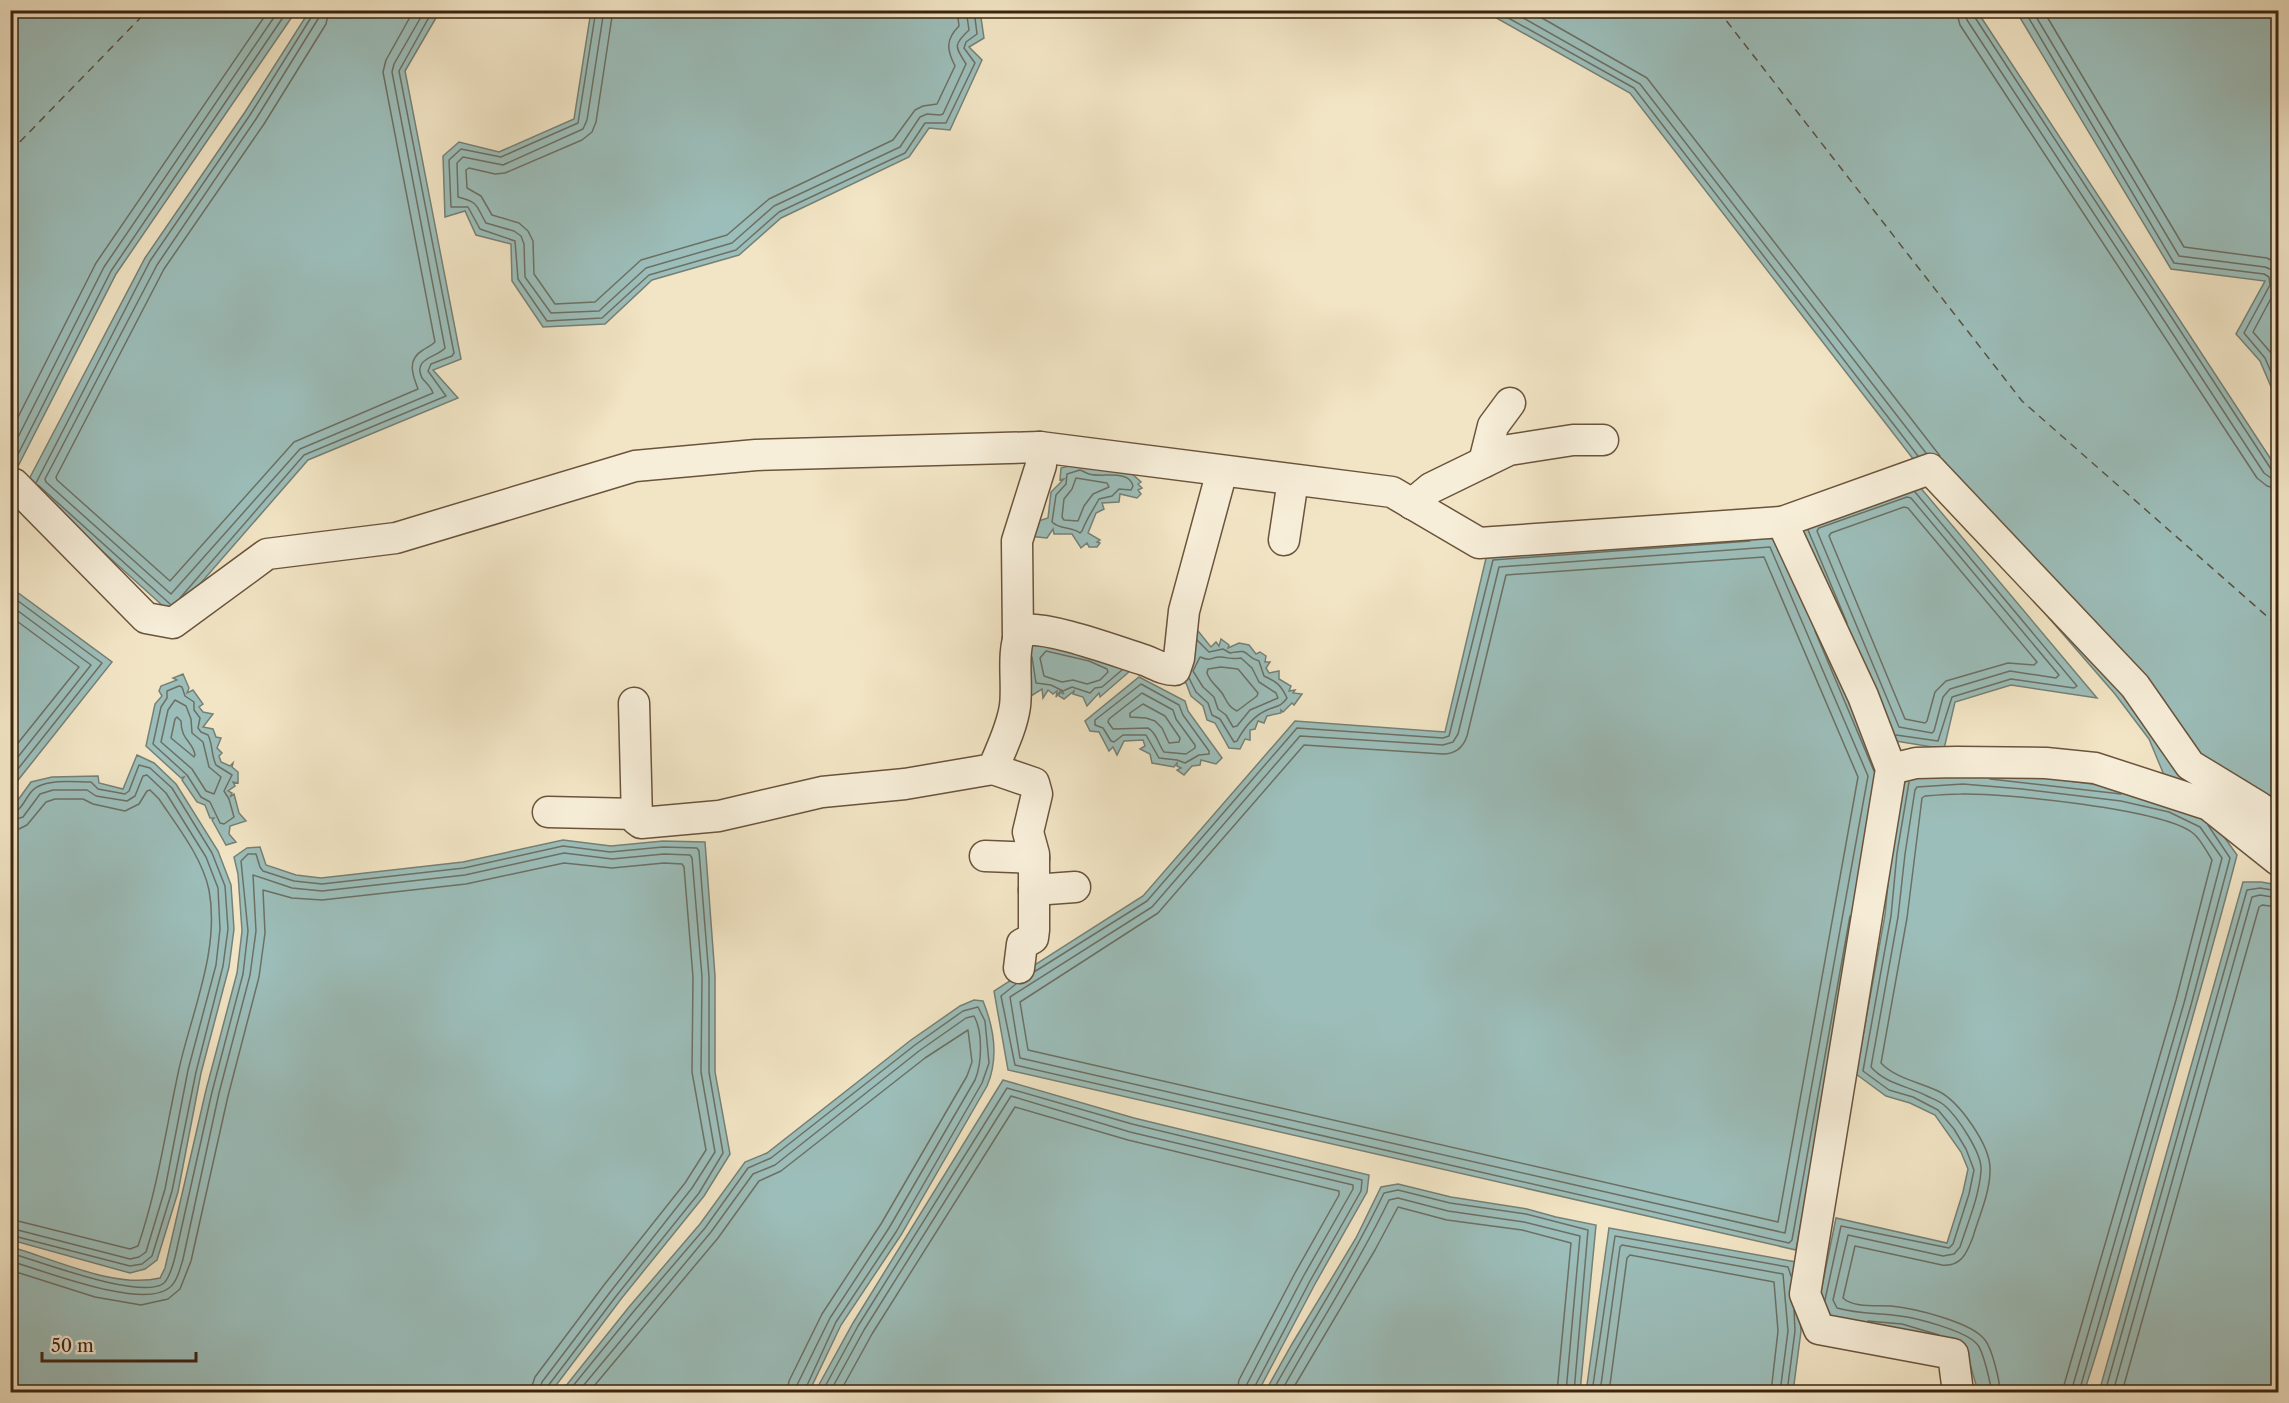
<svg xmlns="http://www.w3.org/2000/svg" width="2289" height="1403" font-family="'Libre Caslon Text',serif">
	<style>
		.water { fill: #9cbeba; stroke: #768075; stroke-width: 1.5 }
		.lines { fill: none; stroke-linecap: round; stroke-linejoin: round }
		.shore { stroke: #6c7064; stroke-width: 1.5 }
		.ferry { stroke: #5a5242; stroke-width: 1.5; stroke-dasharray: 8 6; stroke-linecap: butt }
		.minor-casing { stroke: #6a543c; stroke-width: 33 }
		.minor { stroke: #f7eed9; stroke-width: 30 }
	</style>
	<rect width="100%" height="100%" fill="#f2e5c5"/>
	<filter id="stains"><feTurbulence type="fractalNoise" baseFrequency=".00333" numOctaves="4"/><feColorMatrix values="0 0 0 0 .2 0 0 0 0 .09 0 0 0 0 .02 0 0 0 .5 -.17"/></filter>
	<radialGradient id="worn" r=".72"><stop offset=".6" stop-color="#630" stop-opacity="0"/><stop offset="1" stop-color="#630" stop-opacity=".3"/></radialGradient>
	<g class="water">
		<path d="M310,10L440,11L405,71L461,359L433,370L458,398L308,460L173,615L27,483L145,258L245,112Z"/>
		<path d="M11,11H296L116,274L11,480Z"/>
		<path d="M591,11H980L984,38L969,47L982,60L950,130L929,128L909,157L781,218L739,255L652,280L605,324L543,327L512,281L511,244L476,235L465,211L445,217L443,156L459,142L499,152L574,119Z"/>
		<path d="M1484,11H1977L2278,470V846L2169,787L2149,739L2115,694L1931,482L1630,93Z"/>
		<path d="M2016,11H2278V403L2260,361L2236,334L2265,281L2171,269Z"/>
		<path d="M1081,463L1129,471L1141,482L1138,484L1142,488L1138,490L1141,494L1137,498L1120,494L1119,502L1102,503L1104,509L1096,513L1088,533L1100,540L1097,542L1100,543L1097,547H1089L1087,543L1081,548L1072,534H1054L1053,529L1047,538L1028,536L1035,522L1048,518L1051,492L1064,479L1060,480L1061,468Z"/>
		<path d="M1914,480L2097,698L2011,685L1955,702L1944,749L1890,740L1798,521Z"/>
		<path d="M1779,533L1882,774L1796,1250L1008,1070L994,991L1143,896L1295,721L1445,732L1487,554Z"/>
		<path d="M10,583L13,589L112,662L11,789Z"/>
		<path d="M1198,631L1211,647L1216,642L1219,646L1221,639L1229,645L1228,648L1239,643L1249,645L1256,654L1260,652L1266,656L1265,662H1270L1266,668L1269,673L1279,671V679L1291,686L1289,691L1295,690L1293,693L1302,694L1294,705L1292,703L1283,712L1281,710V713L1267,716L1264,723L1258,721L1255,729L1250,730V740L1245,739L1240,749L1229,748L1215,723L1207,720L1203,706L1191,696L1186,683L1179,680L1178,685L1173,682L1188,633Z"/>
		<path d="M1027,640L1128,656L1130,671L1100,697L1099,693L1087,706L1083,697L1073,694L1074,691L1064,699L1059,696L1060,692L1064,694L1061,690L1056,697L1057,691L1053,694L1048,690L1043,698L1042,689L1031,696L1025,651Z"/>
		<path d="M183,674L189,688L187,693L193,690L203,704L199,707L203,712L213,714L203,727L213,729L216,737L221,738L217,748L222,753L219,756L221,762L230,766L233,763L232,767L238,772V783L233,782L235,786L228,791L232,793L230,797L234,794L239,813L246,821L230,826L229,834L236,842L226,845L212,820L214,818H210L205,805L197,802L182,780L184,777L181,778L146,746L155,704L162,696L159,691L161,686L177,680L173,678Z"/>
		<path d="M1139,677L1185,701L1188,711L1222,758L1216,764L1201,760L1200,765L1192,766L1184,775L1177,770L1181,768L1177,766V763L1174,767L1152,763L1150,754L1140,749L1145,746L1143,740L1124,741L1117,755L1113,747L1109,751L1099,732L1090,731L1085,721Z"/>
		<path d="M137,755L154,763L176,784L218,851L231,885L234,929L229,967L201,1073L178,1192L157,1260L145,1269L130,1273L11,1240L10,811L31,782L52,777L98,776L99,783L123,789Z"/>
		<path d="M1903,775H2023L2123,788L2209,816L2237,855C2210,959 2180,1062 2150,1166C2128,1242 2109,1318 2084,1392H1978L1967,1353L1824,1318L1819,1301L1836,1218L1947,1243L1963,1192L1968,1169L1961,1152L1935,1115L1910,1103L1886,1096L1856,1074L1885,915L1891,853Z"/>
		<path d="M563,840L611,846L663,841L705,842L715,976V1072L730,1154L704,1196L621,1299L551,1392H11V1247C54,1259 115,1289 160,1278L165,1268L206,1090L237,973L242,931L238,874L234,857L247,848L260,847L266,865L296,875L321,878L463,862Z"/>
		<path d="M2243,882H2261L2278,885V1392H2099Z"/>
		<path d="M974,1000L983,1001C994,1028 999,1058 987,1086L901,1235L841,1325L809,1392H561L629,1307L700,1224L745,1162L767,1153L911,1040L960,1006Z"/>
		<path d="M1003,1080L1134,1118L1369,1175L1367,1192L1315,1284L1258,1392H815L853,1323Z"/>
		<path d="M1398,1184L1451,1197L1527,1209L1556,1217L1596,1225L1580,1392H1265L1292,1344L1356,1238L1381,1187Z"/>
		<path d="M1609,1228L1796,1262L1801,1331L1793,1392H1586Z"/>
	</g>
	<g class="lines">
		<g class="shore">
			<path d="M320,10L318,19L256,119L157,265L45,479L46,482L171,594L300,449L433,393C431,387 426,383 422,378C412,358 438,357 445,348L392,72L394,64L425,10"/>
			<path d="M329,10L326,24L264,124L164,269L56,477L57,480L170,581L294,442L418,389C413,376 406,360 423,350C427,347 431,346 435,342L383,72L386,60L414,10"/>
			<path d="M596,10L578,123L501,157L461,149L449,160L451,207H468L480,229L515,241L518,279L547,321L602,318L649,275L736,250L779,212L905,153L925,123H946L975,63L964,48L966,42L977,34L974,10"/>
			<path d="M604,10L587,120L583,129L503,165L463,157L457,163L458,197C479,202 476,206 486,223L514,231L521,236L524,244L525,277L551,313L599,311L646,268L732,243L774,206L900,147L920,117L927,114L940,115L943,114L966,64C956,47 952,46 969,30L966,10"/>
			<path d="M613,10L596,122L592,132L582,140L505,173L495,174L469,168L466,170L467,188L481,196L492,215L519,223L528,231L533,241L534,274L555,304L595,302L641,260L727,235L769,199L893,140L915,110L923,106L937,104L955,66C947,50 945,40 959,26L957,10"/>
			<path d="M1494,10L1634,88L1918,456"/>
			<path d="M1509,10L1640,84L1926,453"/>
			<path d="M1528,10L1647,78L1940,456"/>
			<path d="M1956,10L1960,25L2257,478L2267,486L2278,489"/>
			<path d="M1965,10L1967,20L2264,473L2271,478L2278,480"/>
			<path d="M1972,10L1974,16L2271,469L2278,472"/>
			<path d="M2024,10L2174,263L2264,274L2269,277L2270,285L2244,333L2265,358L2278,388"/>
			<path d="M2032,10L2179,256L2265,267C2275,270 2279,277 2277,287L2253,332L2272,354L2278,369"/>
			<path d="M2043,10L2184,247L2267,258L2278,264"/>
			<path d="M10,433L96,263L269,10"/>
			<path d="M10,453L104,267L279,10"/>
			<path d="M11,468L111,271L288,10"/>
			<path d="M1080,470C1083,471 1086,473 1089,474C1102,478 1129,469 1133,486L1131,490L1119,489L1112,496L1099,499C1093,510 1087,518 1082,531L1080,533C1071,526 1060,530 1052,522L1056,495L1066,484L1067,474Z"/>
			<path d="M1076,478L1107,483L1109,487L1093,494L1084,506L1078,521L1064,520L1062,517L1064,499L1072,489Z"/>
			<path d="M36,483L150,261L250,115L312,16L313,10"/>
			<path d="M38,485L170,604"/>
			<path d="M1907,497L1911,498L2059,675L2056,678L2010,671L1950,689L1943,697L1934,731L1932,733L1899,727L1817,531L1819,528Z"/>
			<path d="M1904,507L1908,508L2037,662L2034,665L2008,663L1946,681L1935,692L1927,721L1925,723L1905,719L1829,536L1831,533Z"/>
			<path d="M1808,530L1847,623"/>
			<path d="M1770,547L1868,776L1785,1233L1020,1058L1010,997L1152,907L1300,736L1443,745L1453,742L1458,734L1499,567Z"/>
			<path d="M1764,557L1858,777L1778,1222L1028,1050L1020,1002L1158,913L1304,745L1443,754C1455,754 1463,748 1467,736L1506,575Z"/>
			<path d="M10,595L102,663L10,779"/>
			<path d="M180,598L304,455L446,396L428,371L431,364L452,356L454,353L399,71L433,10"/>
			<path d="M10,605L91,665L10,767"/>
			<path d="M10,616L79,667L10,753"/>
			<path d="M1815,631L1874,771"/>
			<path d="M1046,651L1089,661L1107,669L1108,672L1100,680L1087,684L1073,680L1062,682L1044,676L1040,658Z"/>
			<path d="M1032,657L1036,683L1051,685L1063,691L1072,687L1090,693L1095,688L1102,687L1122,670"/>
			<path d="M1200,657C1213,662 1210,657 1220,657C1228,657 1230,660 1241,658L1252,668L1259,682L1276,693L1278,698L1250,710L1237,726L1233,727L1226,715L1218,709L1214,697L1203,687L1193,671Z"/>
			<path d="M1221,667L1238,669L1258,693L1257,696L1237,711C1228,707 1227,701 1222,693C1216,685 1210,682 1207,673L1208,669Z"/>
			<path d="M1189,678L1196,692L1208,703L1212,715L1220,719L1234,742L1237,741C1244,728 1253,716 1267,710C1276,706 1281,707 1287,698C1281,685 1277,682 1264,676L1259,661C1242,656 1252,648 1230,653L1223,649L1209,652L1197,640"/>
			<path d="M1141,684L1179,705L1183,715L1209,751V754L1199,755L1185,763L1177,760L1159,758L1146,735H1123L1114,742L1111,741L1103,728L1095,725V720Z"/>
			<path d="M179,686L182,687L185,696L194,702V710L200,718L198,728L201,732L208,735C213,745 211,754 216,765L232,775L224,791L229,799L234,817L224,824L220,823L210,802L201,797L187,775L153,744L161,707L167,698V691Z"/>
			<path d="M1142,693L1173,710L1176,719L1195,745V748L1186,754L1164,752C1158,744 1157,733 1148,728L1113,729L1108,722L1109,719Z"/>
			<path d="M175,700L186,706L191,719L192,733L203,742L209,767L221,777L214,794L206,791L192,769L161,742L168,710Z"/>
			<path d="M1143,704L1165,716L1180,738L1179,742L1169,743L1162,728L1155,721L1146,718L1130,717V713Z"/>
			<path d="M177,717L181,721C181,741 193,741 195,755L194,757L171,738L175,719Z"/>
			<path d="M1896,735L1938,741L1952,697L2011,679L2074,688L2077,686L1915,492"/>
			<path d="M1990,779L2121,794"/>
			<path d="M10,813C24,812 26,792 37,787C53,779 74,782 91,782L98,789L125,794L129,791L139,765L150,768L172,788L212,853L225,886L228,929L223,966L196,1072L172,1191L152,1256L142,1264L130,1266L10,1235"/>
			<path d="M10,821L23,817L40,794L53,790H87L96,796L127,801L135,796L143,776L147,775L166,793L206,857L218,888L220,929L216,965L188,1070L165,1189L146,1252L139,1257L130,1259L10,1228"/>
			<path d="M10,830L19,829L27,825L46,802L55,799H83L93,804L125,811L139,804L147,791L150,790L159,799C177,826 202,857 209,890C220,950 192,1011 179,1069C166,1128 158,1188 138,1246L130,1249L10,1219"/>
			<path d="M1034,972L1147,901L1297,728L1443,738L1449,736L1493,560L1750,541"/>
			<path d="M1016,984L1001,996L1015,1065L1789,1243L1792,1240L1850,916"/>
			<path d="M10,1253C39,1261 142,1301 164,1283C170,1277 173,1265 175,1257L212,1092L243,974L248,931L241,861L248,854H256L260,867L263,871L294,881L322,884L464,868L563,846L610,852L663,847L697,848L699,851L709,977V1072L723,1153L699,1193L617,1295L548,1386L547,1392"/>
			<path d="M10,1261C42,1270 142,1310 169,1288C177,1282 180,1269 183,1259L219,1093L250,975L256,931L253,875L292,888L322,891L465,875L564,853L612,859L664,854L690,855L692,858L702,977L701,1072L715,1152L692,1188L611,1291L542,1382L539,1392"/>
			<path d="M10,1270L95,1297L141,1305L168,1299L180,1289L191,1261L228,1096L259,977L265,933L263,890L292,898L322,900L466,884L564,863L612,868L664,863L682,864L684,867L693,977L692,1072L706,1150L685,1183L604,1285L535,1377L530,1392"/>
			<path d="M1825,1300L1841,1226L1949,1248L1953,1244L1969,1194L1974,1170L1966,1149L1954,1129L1938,1110L1913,1097L1889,1090L1863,1071L1891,916L1897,853L1909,782"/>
			<path d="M1868,1321L1902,1324L1939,1335"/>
			<path d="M568,1392L634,1311L705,1228L748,1168L771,1158L915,1045L963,1011L978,1007L985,1021L989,1063L982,1083L896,1232L836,1322L804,1392"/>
			<path d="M578,1392L711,1232L753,1174L775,1165L919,1051L966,1018L974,1016C983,1032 982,1063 975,1080L889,1228L830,1318L797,1385L796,1392"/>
			<path d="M589,1392L718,1238L759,1181L781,1171L925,1058L968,1030L972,1062L967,1076L881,1224L822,1314L789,1381L787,1392"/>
			<path d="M822,1392L858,1326L1007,1088L1132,1124L1362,1180L1361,1191L1310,1281L1254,1388L1253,1392"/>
			<path d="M830,1392L864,1330L1011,1096L1130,1132L1353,1185V1189L1303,1277L1247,1384L1246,1392"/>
			<path d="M840,1392L872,1334L1015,1107L1128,1140L1339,1191V1195L1295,1273L1239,1380L1237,1392"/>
			<path d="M1272,1392C1309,1326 1351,1262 1384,1193L1398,1190L1450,1203L1526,1214L1588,1230L1574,1392"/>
			<path d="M1281,1392C1316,1328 1357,1267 1389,1200L1398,1198L1448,1211L1524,1222L1580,1236L1566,1392"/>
			<path d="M1291,1392L1375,1250L1398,1207L1447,1220L1522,1230L1571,1243L1557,1392"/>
			<path d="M1592,1392L1615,1236L1788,1267L1791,1276"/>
			<path d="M1600,1392L1620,1247L1622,1245L1783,1274L1788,1331L1780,1392"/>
			<path d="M1609,1392L1627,1258L1630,1255L1774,1282L1778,1331L1771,1392"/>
			<path d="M1787,1392L1795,1331L1794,1310"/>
			<path d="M1991,1392C1991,1384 1983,1350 1977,1344C1966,1331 1917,1318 1900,1316C1878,1313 1858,1314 1837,1308L1833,1300L1848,1235L1943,1256L1954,1254L1960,1247C1968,1222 1979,1197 1981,1171C1983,1154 1957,1116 1944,1105C1939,1101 1933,1099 1927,1096C1908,1086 1886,1084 1871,1067L1898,917L1905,854L1915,790L1917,787L1963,784L2022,789L2121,801L2169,812L2200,827L2222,858L2184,1003L2071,1392"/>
			<path d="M2000,1392C2000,1382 1992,1348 1985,1340C1972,1322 1913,1308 1891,1306C1877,1305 1853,1308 1843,1298L1855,1246L1942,1265C1961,1267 1967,1253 1973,1237C1979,1216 1990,1193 1990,1170C1991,1146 1959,1101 1938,1091C1919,1082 1895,1078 1881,1063L1907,918L1922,798L1925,796C1937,795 1949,794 1961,794C2002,793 2166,809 2194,834C2201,840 2207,852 2212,860L2176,1000L2062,1392"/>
			<path d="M2079,1392L2191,1005L2230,858L2208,825"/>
			<path d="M2105,1392L2247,890L2260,888L2278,891"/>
			<path d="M2113,1392L2252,897L2260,895L2278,898"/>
			<path d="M2122,1392L2259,907L2262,905L2278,907"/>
		</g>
		<g class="ferry">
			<path d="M1718,10L2022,401L2278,626"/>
			<path d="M10,152L148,10"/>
		</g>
		<g class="minor-casing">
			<g id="minor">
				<path d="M1484,462L1493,426L1510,403"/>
				<path d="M14,484L146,618L173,623L267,554L396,538L635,466L756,455L1040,447L1392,492L1479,543L1782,522L1863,696L1891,769L1805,1294L1819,1329L1953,1354L1958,1392"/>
				<path d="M1412,504L1431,488L1509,450L1573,440H1603"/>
				<path d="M1782,522L1930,469L2135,686L2190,765L2259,807L2278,825"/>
				<path d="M1284,540L1293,480"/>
				<path d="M1018,639L1017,541L1041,465L1040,447"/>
				<path d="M634,703L637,820L641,823L719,816L822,792L905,784L993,769C1001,749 1012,728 1015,706C1018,681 1011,654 1021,630C1049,626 1115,651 1144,660C1155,664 1163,670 1175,670L1179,658L1184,611L1222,471"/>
				<path d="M993,769L1034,783L1037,794L1028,832L1034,854V930L1033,938L1022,944L1019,968"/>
				<path d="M1891,769L1916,763L1956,762L2046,763L2095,768L2209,805L2278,860"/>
				<path d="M548,812L637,814"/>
				<path d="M985,856L1034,858"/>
				<path d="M1034,890L1075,887"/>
			</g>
		</g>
		<use href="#minor" class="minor"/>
	</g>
	<rect width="2289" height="1403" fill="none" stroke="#f2e5c5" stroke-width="36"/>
	<rect x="12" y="12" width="2265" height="1379" fill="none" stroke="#3d230e" stroke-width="3"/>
	<rect x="18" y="18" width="2253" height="1367" fill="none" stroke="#3d230e" stroke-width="1.5"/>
	<path d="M42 1352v9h154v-9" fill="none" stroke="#3d230e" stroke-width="3"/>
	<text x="51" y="1352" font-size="18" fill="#3d230e" stroke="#f7eed9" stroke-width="4.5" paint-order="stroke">50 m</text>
	<rect width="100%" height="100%" filter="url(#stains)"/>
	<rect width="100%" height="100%" fill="url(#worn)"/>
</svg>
